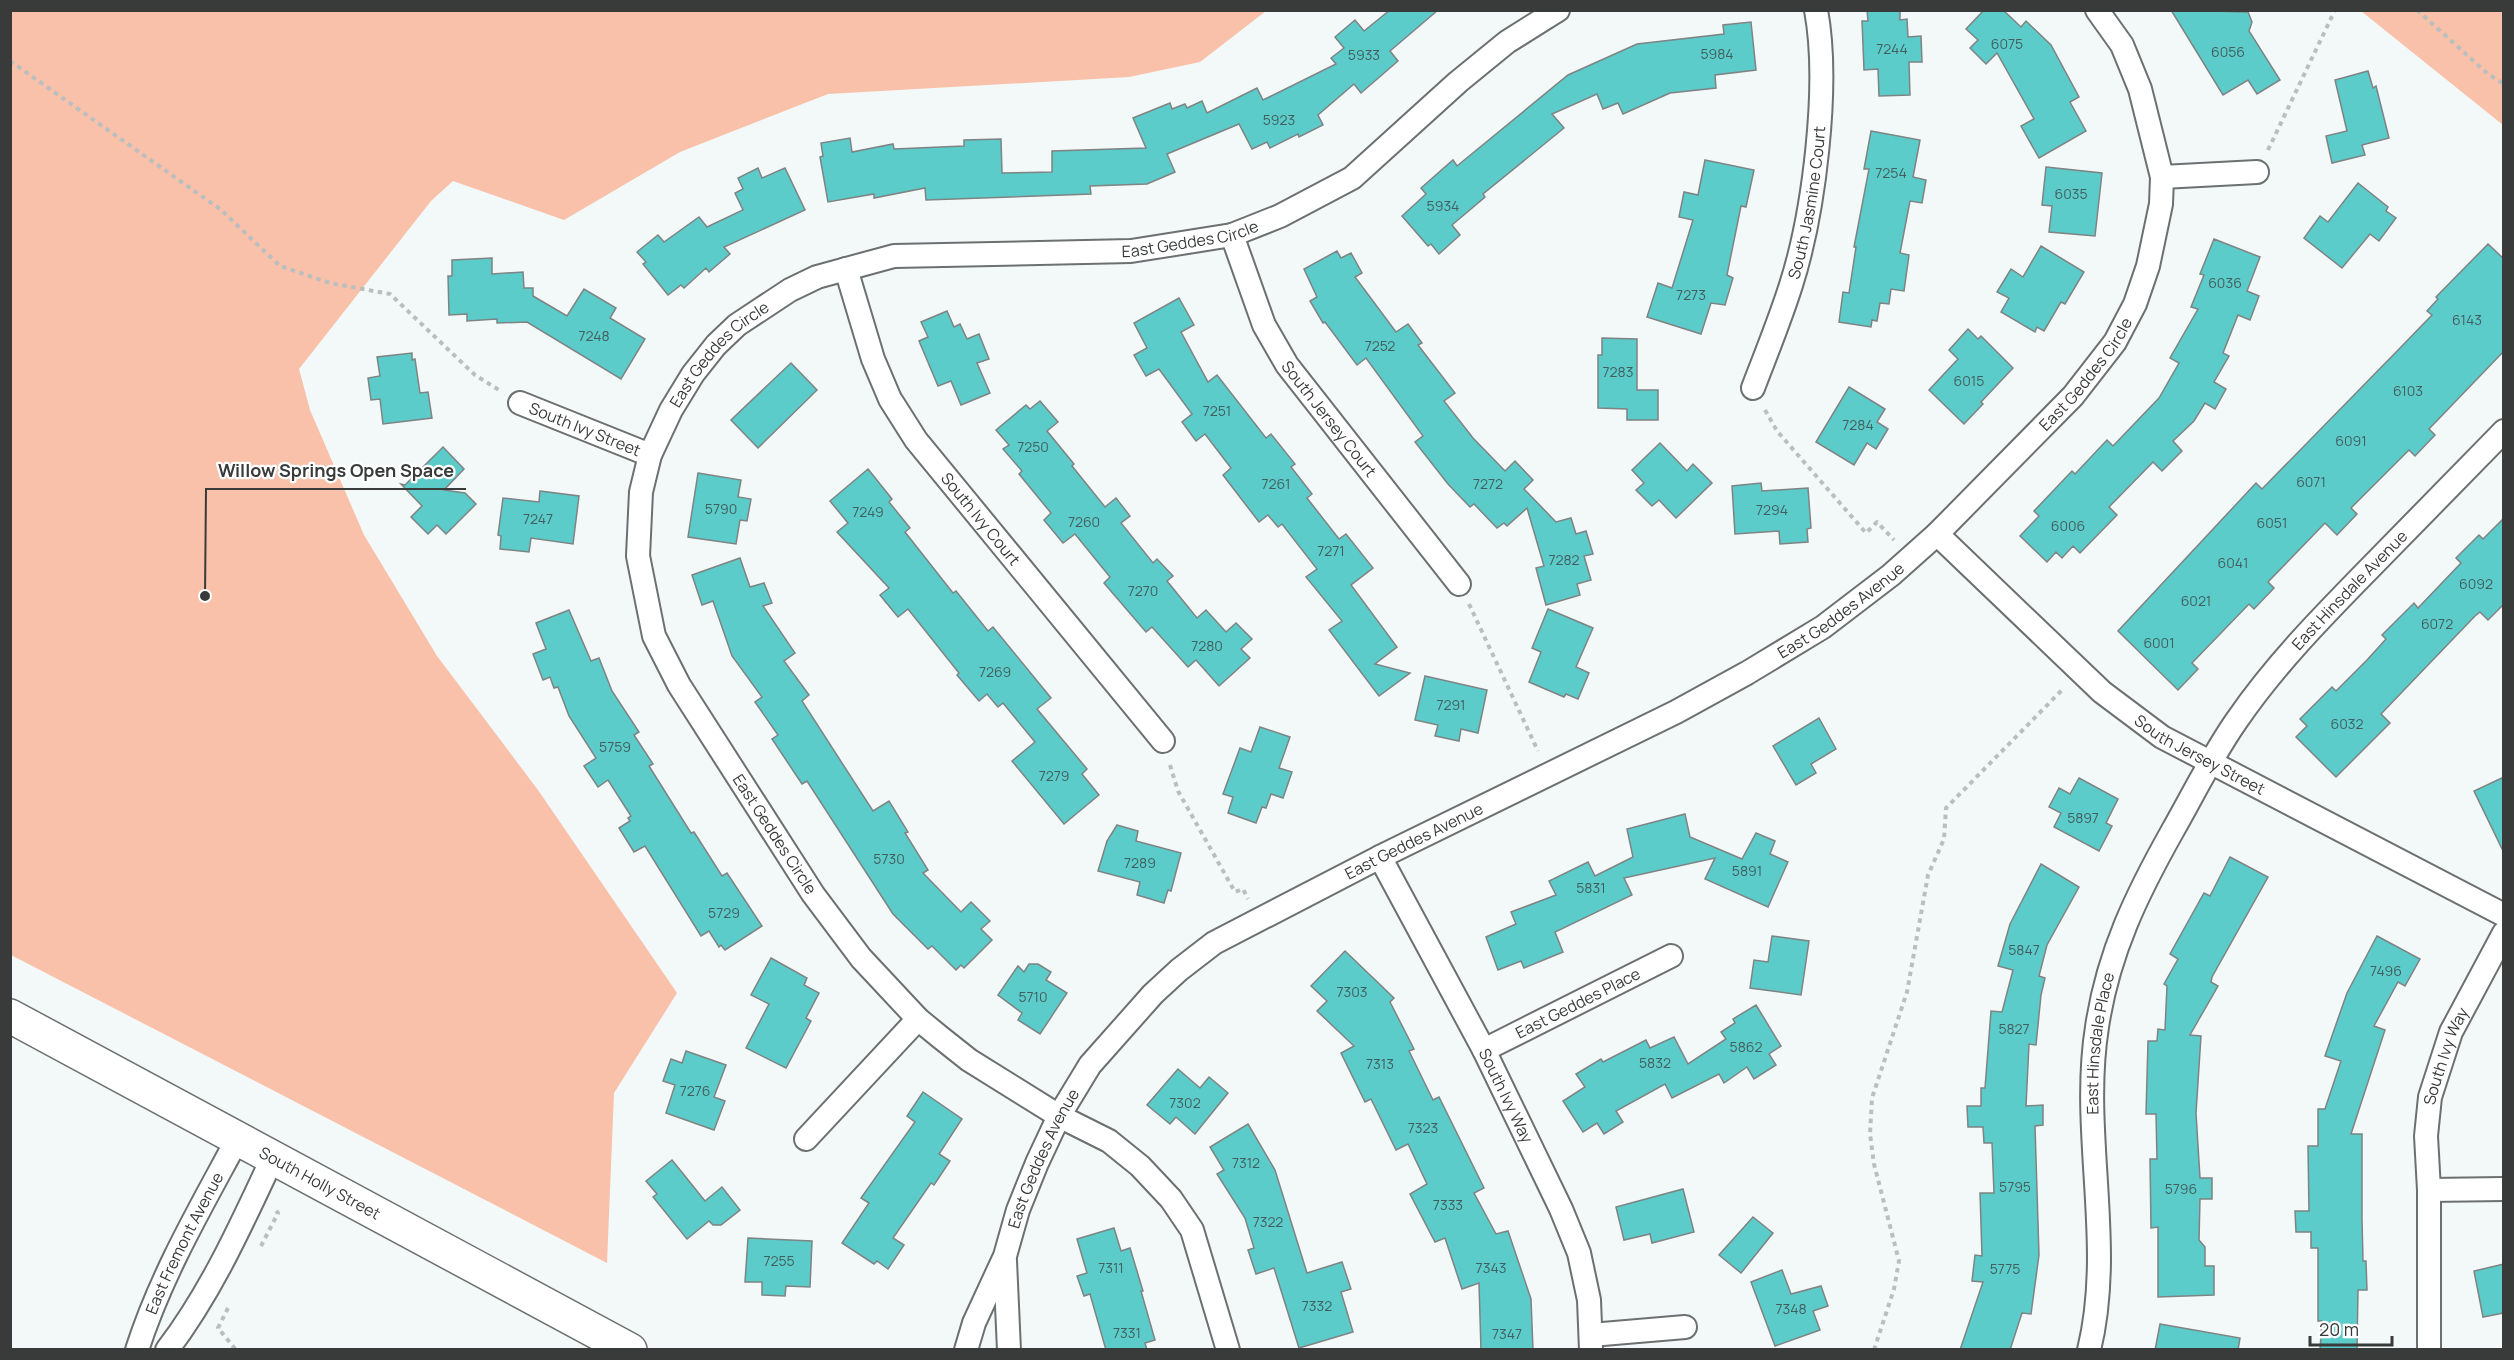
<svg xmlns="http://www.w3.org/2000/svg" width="2514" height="1360" font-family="Manrope,sans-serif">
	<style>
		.green { fill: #f9c1a9 }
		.building { fill: #5cccca; stroke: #7e8383; stroke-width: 1.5 }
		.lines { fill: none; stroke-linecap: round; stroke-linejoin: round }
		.minor-casing { stroke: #6c7070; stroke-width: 26 }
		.secondary-casing { stroke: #6c7070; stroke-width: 36 }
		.path { stroke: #babebe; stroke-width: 4; stroke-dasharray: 4.5 4.5; stroke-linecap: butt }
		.minor { stroke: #fff; stroke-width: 22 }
		.secondary { stroke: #fff; stroke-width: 33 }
		.labels { text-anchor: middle; stroke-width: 4.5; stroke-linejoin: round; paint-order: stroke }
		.number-label { font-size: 14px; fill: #425f5f }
		.street-label { font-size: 16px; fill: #393b3b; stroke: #fff }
		.leader { fill: none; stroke: #393b3b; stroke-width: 2 }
		.callout-dot { fill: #393b3b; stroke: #fff; stroke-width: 2 }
		.callout-label { font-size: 18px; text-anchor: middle; font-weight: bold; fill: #393b3b; stroke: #fff; stroke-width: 4.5; stroke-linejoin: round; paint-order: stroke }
	</style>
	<rect width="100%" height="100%" fill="#f3f8f8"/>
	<g class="green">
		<path d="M11,10L1266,11L1200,62L1129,77L828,94L680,152L564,220L453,181L431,201L299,369L310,410L364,535L437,656L538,790L677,993L614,1093L607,1263L11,955Z"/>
		<path d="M2361,11H2503V125Z"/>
	</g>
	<g class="building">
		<path d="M1390,10H1438L1390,51L1398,61L1361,93L1354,84L1318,115L1323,125L1299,137L1298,134L1270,148L1267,142L1252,149L1239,124L1167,154L1175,172L1147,184L1090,186L1091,194L926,200L925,188L874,198V194L828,202L820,157L823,156L821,143L850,138L852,152L893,144L894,149L964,146V140L1001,139L1002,173L1052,172V151L1146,148L1133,118L1170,103L1172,109L1185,104L1187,108L1202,101L1207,113L1257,88L1263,100L1336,64L1331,58L1344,48L1335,37L1355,20L1364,31Z"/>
		<path d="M1867,10H1900V20L1907,19L1908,37L1921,36L1922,62H1909L1910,95L1879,96L1878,69L1864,70L1862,21H1868Z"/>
		<path d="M1984,10H2003L2021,27L2026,21L2051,45L2079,97L2070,102L2086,131L2039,158L2021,126L2034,119L1997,53L1986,64L1970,48L1978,40L1966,29Z"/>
		<path d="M2171,10L2248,12L2252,22L2249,31L2280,80L2257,94L2248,80L2223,95Z"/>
		<path d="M1751,22L1756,70L1715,75L1716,88L1670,93L1623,114L1618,103L1603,109L1597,94L1552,114L1564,128L1483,194L1485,197L1452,225L1460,235L1439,254L1431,244L1428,246L1402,216L1426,194L1421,188L1453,160L1457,166L1568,75L1637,44L1724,34L1723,25Z"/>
		<path d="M2368,71L2373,88L2376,86L2389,138L2362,145L2365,155L2332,163L2326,136L2347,131L2335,80Z"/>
		<path d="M1871,131L1920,140L1913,177L1926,180L1922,203L1910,201L1900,253L1909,255L1904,291L1891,289L1889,304L1880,303L1877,321L1872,320L1871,327L1839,322L1843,292L1849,293L1856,247H1854L1869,169H1864Z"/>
		<path d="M1705,160L1754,170L1746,207L1741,206L1727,275L1733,278L1725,305L1711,303L1701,334L1647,317L1658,283L1672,288L1693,220L1679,217L1684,192L1698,195Z"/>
		<path d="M2046,167L2102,173L2095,236L2049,232L2052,206L2042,205Z"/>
		<path d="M758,168L762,178L785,168L805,210L724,247L730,254L709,272L706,268L684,288L681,285L668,295L643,264L646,262L637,252L658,235L664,242L699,217L707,227L743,210L735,193L743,189L738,178Z"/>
		<path d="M2358,183L2388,207L2386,211L2396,218L2379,241L2370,234L2342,268L2304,238L2320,216L2328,222Z"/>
		<path d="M2214,239L2260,257L2247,291L2259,296L2250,320L2238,315L2223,353L2229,356L2214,382L2226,389L2215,409L2205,403L2194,421L2173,441L2182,451L2162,471L2153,462L2109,507L2117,515L2080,553L2073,546L2062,558L2056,552L2047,562L2020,536L2039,516L2034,511L2072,471L2075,474L2107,440L2113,446L2159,398L2179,363L2170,358L2198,309L2191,307L2204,275L2200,274Z"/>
		<path d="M2488,244L2504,259V351L2429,429L2435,435L2415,456L2409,450L2351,508L2357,514L2337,535L2325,523L2268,582L2274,588L2254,609L2249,604L2192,663L2198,669L2178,690L2118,631L2256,483L2262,489L2401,347L2432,315L2427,311L2438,299L2436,297Z"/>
		<path d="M2041,246L2084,272L2065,304L2061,302L2044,331L2037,327L2035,332L2001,312L2009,298L1997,292L2011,269L2023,277Z"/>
		<path d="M1337,251L1341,258L1351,253L1362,273L1355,277L1396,332L1408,324L1422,343L1418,345L1455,393L1444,401L1473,438L1505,471L1515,461L1533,480L1524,489L1556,522L1571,518L1576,534L1586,531L1593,554L1584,556L1591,580L1577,584L1580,595L1546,605L1536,568L1544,566L1527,508L1507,526L1504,523L1497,528L1474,504L1470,507L1448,484L1415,442L1423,436L1366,358L1357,365L1325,322L1323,323L1310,301L1317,297L1304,269Z"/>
		<path d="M492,258V274L523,272L524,288H533V296L567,316L584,289L616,308L610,318L645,339L621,379L527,322L497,323V319L467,321V314L449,315L448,276H452V260Z"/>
		<path d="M1179,298L1194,325L1181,332L1208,382L1217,375L1266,438L1271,434L1295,464L1291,467L1312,494L1307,498L1339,539L1346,534L1373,568L1351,585L1397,647L1375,664L1410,673L1379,696L1329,630L1342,621L1306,577L1317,569L1282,524L1278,527L1268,515L1259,522L1223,475L1231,468L1205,434L1196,441L1182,422L1192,414L1159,369L1146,376L1134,355L1147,348L1134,323Z"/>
		<path d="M947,311L954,327L960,324L967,339L979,334L989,359L977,363L990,393L961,405L951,381L938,386L919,341L928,337L921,322Z"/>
		<path d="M1968,329L1978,339L1981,336L2013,368L1981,402L1983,404L1964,424L1929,390L1958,359L1949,350Z"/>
		<path d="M1602,338L1637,339V390H1658V420H1627V409L1598,408V355H1602Z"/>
		<path d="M412,353V360L415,359L420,393L428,392L432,418L383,424L380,399L371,400L368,378L380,376L377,357Z"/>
		<path d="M791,363L817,390L758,448L731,420Z"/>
		<path d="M1849,387L1885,409L1877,422L1888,429L1876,449L1867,443L1854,465L1816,442Z"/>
		<path d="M1040,401L1058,422L1047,431L1074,464L1072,466L1105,507L1116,498L1130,516L1121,523L1153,563L1157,559L1173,576L1167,581L1197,618L1206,610L1226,632L1236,623L1252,639L1241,649L1250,658L1219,686L1196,660L1188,667L1152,627L1146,632L1104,583L1110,577L1075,534L1063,543L1044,520L1051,513L1019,474L1022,471L1003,449L1009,445L996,430L1026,405L1030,409Z"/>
		<path d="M1660,443L1687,471L1693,464L1712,483L1676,518L1659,500L1652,506L1636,490L1644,483L1632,470Z"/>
		<path d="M443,447L464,469L444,490L465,493L476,504L446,534L437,525L428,534L411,517L422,506L401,484L405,485Z"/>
		<path d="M868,469L892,499L889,502L910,528L905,532L953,593L956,591L988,631L993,627L1051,698L1037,709L1087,769L1082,774L1099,795L1064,824L1012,761L1035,742L1003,703L998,707L987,694L979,701L957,675L959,673L908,609L898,617L880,595L889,588L837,532L848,523L830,501Z"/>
		<path d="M698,473L741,480L738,497L751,499L747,521L740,520L736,544L688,537Z"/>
		<path d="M1761,483L1762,491L1808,488L1811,528L1807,529L1808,542L1780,544L1779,531L1735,534L1732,486Z"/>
		<path d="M540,491L579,496L573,544L531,538L529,552L500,549L501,536L498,535L503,498L539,502Z"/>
		<path d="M2504,518V604L2488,620L2480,612L2475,616L2381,714L2390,723L2336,777L2296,737L2307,726L2300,719L2332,687L2336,691L2367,660L2386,639L2382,635L2414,603L2418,608L2461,563L2456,558L2479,535L2483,539Z"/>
		<path d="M740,558L750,587L764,583L772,603L763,606L795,653L784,661L809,695L802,701L873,811L889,801L908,832L905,833L928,870L923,873L961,912L971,902L990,921L981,929L992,940L964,968L961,965L956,970L932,946L928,949L893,914L807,781L802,784L772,739L778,735L755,702L762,697L732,656L713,601L702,605L692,575Z"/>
		<path d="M1548,609L1593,628L1576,667L1589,673L1578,699L1566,694L1564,697L1529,682L1541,652L1532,648Z"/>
		<path d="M569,610L591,661L599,658L612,691L639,732L634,735L653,764L649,766L691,833L694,832L722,876L727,873L762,926L725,950L721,945L719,947L709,931L701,936L645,846L634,852L619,828L630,821L628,818L631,816L608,780L598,787L584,766L596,758L569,716L558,687L554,688L550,677L543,680L533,654L546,649L536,623Z"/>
		<path d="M1425,676L1487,690L1478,733L1461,729L1459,741L1435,736L1438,725L1415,720Z"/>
		<path d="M1819,718L1836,749L1811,764L1816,773L1796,785L1773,746Z"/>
		<path d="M1260,727L1290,737L1279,768L1292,772L1283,798L1271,794L1266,808L1262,807L1256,823L1228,813L1233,797L1223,794L1240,748L1251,752Z"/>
		<path d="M2504,777V853L2474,791Z"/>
		<path d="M2079,778L2118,799L2106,823L2112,826L2099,851L2054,827L2061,813L2049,807L2059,788L2070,794Z"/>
		<path d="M1685,814L1690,837L1742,859L1756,833L1775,841L1770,854L1788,862L1768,907L1705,879L1715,858L1624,878L1632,895L1555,932L1563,952L1524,968L1521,961L1498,970L1486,937L1516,924L1511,912L1556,895L1549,881L1588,862L1595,876L1633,857L1627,829Z"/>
		<path d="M1117,825L1138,831L1136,841L1181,853L1171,891L1168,890L1164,903L1137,895L1140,882L1098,871L1107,841Z"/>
		<path d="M2230,857L2268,877L2212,977L2211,982L2218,986L2190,1035L2201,1036L2196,1113L2200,1178H2212V1199H2200L2199,1240L2205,1247V1266H2214V1295L2158,1297V1227L2151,1228L2150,1159H2157L2156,1114H2146L2148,1041H2157L2158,1029L2165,1030L2167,986L2164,984L2178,959L2170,954L2204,893L2210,896Z"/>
		<path d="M2041,864L2079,887L2047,945L2039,976L2045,978L2041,995L2036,1045L2029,1044L2026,1106L2043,1105V1125L2035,1126L2039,1255L2031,1314L2022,1313L2010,1350H1960L1983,1282L1972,1281L1975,1255L1982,1256L1980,1193H1994L1992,1143H1984L1983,1127H1968L1967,1106H1981V1088H1985L1991,1011L2002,1012L2013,970L1998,966L2010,924Z"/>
		<path d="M1772,936L1809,941L1801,995L1750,988L1754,960L1768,962Z"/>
		<path d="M2377,936L2420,959L2405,986L2398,982L2374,1026L2385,1030L2351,1134H2362V1219L2363,1261H2366L2367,1290H2358L2357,1350H2320L2322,1321H2318V1248H2311V1232H2296L2295,1211H2309L2308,1146H2318V1109H2325L2341,1061L2325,1056L2326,1053L2347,993Z"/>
		<path d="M1345,951L1394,998L1390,1002L1414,1049L1409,1051L1433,1100L1439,1097L1484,1188L1474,1193L1496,1234L1508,1231L1531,1299L1533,1350H1481L1479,1283L1462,1289L1445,1238L1435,1242L1410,1194L1427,1184L1408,1144L1396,1150L1371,1099L1365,1102L1341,1053L1354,1046L1317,1011L1327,1001L1311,986Z"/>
		<path d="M771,958L807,978L804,985L819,993L806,1018L811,1021L786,1068L746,1048L769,1004L751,995Z"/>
		<path d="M1029,964H1038L1051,972L1046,980L1067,993L1040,1034L1018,1020L1022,1013L998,995L1018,966L1024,972Z"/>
		<path d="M1756,1005L1781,1046L1769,1054L1776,1065L1754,1079L1747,1067L1724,1083L1719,1074L1672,1098L1665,1084L1616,1111L1623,1122L1604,1134L1597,1123L1583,1132L1563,1101L1585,1087L1576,1074L1601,1059L1603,1062L1646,1040L1650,1048L1674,1037L1688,1064L1726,1039L1721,1032L1735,1023L1733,1019Z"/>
		<path d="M686,1051L726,1065L714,1097L725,1101L714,1130L666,1113L675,1085L663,1081L671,1059L682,1063Z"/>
		<path d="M1178,1069L1200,1088L1209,1077L1228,1093L1195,1134L1176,1117L1170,1124L1147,1105Z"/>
		<path d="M923,1092L962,1119L939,1154L950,1161L934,1185L931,1183L893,1238L904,1245L888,1269L877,1261L874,1264L842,1243L869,1203L861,1198L915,1122L907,1116Z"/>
		<path d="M1248,1124L1275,1170L1307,1273L1342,1262L1351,1289L1341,1292L1353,1332L1299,1348L1274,1268L1256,1274L1248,1250L1254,1248L1245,1218L1217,1174L1224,1170L1210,1147Z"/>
		<path d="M672,1160L705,1201L722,1187L740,1210L721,1225H713L709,1221L687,1239L653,1197L657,1194L646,1181Z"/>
		<path d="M1683,1189L1694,1232L1652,1243L1650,1234L1624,1240L1616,1207Z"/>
		<path d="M1753,1217L1773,1233L1741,1273L1719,1255Z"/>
		<path d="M1114,1228L1121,1251L1130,1248L1143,1291H1141L1155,1340L1145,1343L1147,1350H1106L1090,1294L1084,1296L1077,1276L1087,1273L1077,1239Z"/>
		<path d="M748,1238L812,1241L810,1287L786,1286L785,1296L762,1295V1282H745Z"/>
		<path d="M2504,1264V1313L2483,1317L2474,1271Z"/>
		<path d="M1782,1270L1791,1294L1821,1286L1828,1306L1813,1311L1820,1330L1775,1346L1751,1282Z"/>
		<path d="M2160,1324L2240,1338L2238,1350H2155Z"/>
	</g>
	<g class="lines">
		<g class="minor-casing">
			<g id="minor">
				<path d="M2162,177L2257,172"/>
				<path id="s1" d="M1232,235L1264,325L1287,365L1459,584"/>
				<path id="s2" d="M846,269L873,359L890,399L916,440L1163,741"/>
				<path id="s3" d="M1753,388C1766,354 1780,320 1791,285C1814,213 1830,85 1816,10"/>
				<path id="s4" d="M520,403L650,455"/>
				<path id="s5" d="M1937,534L2102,692L2162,737L2504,915"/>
				<path id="s6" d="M1380,857L1484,1050L1561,1209L1579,1253L1589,1300L1591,1350"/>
				<path id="s7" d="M1484,1050L1671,956"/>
				<path d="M806,1139L918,1019"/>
				<path d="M2429,1190L2504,1189"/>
				<path d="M1005,1261L1009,1350"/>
				<path d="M1591,1335L1685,1327"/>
				<path id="s8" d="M137,1350C161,1275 201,1207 238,1138"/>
				<path d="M167,1350C212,1291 242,1223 273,1157"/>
				<path id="s9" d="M966,1350L974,1323L1005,1256L1018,1210L1037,1163L1059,1116L1090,1065L1153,994L1179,970L1214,943L1380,857L1676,712L1747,673L1823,627L1891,575L1937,534L2073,396L2115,342L2135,304L2148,266L2161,204L2162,177L2140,89L2122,45L2097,10"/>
				<path id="s10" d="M1228,1350L1192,1230L1171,1199L1140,1166L1109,1141L1059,1116L969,1060L940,1037L918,1019L861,958L813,894L679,685L654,636L638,556L641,492L650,455L671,410L693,374L716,345L737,325L790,290L817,277L894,256L1131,251L1232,235L1280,216L1352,178L1458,82L1507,42L1558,10"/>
				<path id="s11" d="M2089,1350C2115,1244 2080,1133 2097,1027C2108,953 2137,894 2173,830C2194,793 2213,754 2237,720C2274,666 2320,619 2366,572C2412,525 2458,478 2504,431"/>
				<path id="s12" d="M2429,1350V1190L2426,1136L2430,1097L2451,1032L2504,933"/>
			</g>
		</g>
		<g class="secondary-casing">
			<g id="secondary">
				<path id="s13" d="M10,1016L630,1350"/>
			</g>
		</g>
		<g class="path">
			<path d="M2417,10L2488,74L2504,84"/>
			<path d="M10,61L220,209L280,266L330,283L390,294L475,375L499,390"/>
			<path d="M2268,150L2335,10"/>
			<path d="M1765,410L1777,431L1866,533L1877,522L1894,540"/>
			<path d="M1469,604L1538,751"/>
			<path d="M1170,765L1178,791L1235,892L1243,889L1248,899"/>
			<path d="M261,1246L278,1213L276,1211"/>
			<path d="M228,1308L218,1328L236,1350"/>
			<path d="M1874,1350L1894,1289L1899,1261L1874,1164L1870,1134L1872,1098L1907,992L1928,875L1944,839L1946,808L2064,688"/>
		</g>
		<use href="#minor" class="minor"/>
		<use href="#secondary" class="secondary"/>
	</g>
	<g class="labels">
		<g class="number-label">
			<text x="2007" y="49">6075</text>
			<text x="1892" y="54">7244</text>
			<text x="2228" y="57">6056</text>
			<text x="1717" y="59">5984</text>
			<text x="1364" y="60">5933</text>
			<text x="1279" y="125">5923</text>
			<text x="1891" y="178">7254</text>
			<text x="2071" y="199">6035</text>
			<text x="1443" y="211">5934</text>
			<text x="2225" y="288">6036</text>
			<text x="1691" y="300">7273</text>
			<text x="2467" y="325">6143</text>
			<text x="594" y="341">7248</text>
			<text x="1380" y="351">7252</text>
			<text x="1618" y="377">7283</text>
			<text x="1969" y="386">6015</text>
			<text x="2408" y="396">6103</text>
			<text x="1217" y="416">7251</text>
			<text x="1858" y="430">7284</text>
			<text x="2351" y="446">6091</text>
			<text x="1033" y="452">7250</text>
			<text x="2311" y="487">6071</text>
			<text x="1276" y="489">7261</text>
			<text x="1488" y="489">7272</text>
			<text x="721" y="514">5790</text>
			<text x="1772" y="515">7294</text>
			<text x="868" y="517">7249</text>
			<text x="538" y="524">7247</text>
			<text x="1084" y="527">7260</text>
			<text x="2272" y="528">6051</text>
			<text x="2068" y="531">6006</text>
			<text x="1331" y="556">7271</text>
			<text x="1564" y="565">7282</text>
			<text x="2233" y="568">6041</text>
			<text x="2476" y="589">6092</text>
			<text x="1143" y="596">7270</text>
			<text x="2196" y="606">6021</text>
			<text x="2437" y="629">6072</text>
			<text x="2159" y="648">6001</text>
			<text x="1207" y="651">7280</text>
			<text x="995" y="677">7269</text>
			<text x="1451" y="710">7291</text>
			<text x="2347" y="729">6032</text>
			<text x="615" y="752">5759</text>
			<text x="1054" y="781">7279</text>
			<text x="2083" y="823">5897</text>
			<text x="889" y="864">5730</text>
			<text x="1140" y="868">7289</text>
			<text x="1747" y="876">5891</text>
			<text x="1591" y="893">5831</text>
			<text x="724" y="918">5729</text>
			<text x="2024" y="955">5847</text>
			<text x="2386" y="976">7496</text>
			<text x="1352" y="997">7303</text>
			<text x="1033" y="1002">5710</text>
			<text x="2014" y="1034">5827</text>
			<text x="1746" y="1052">5862</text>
			<text x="1655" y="1068">5832</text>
			<text x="1380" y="1069">7313</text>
			<text x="695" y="1096">7276</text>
			<text x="1185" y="1108">7302</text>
			<text x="1423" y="1133">7323</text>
			<text x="1246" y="1168">7312</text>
			<text x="2015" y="1192">5795</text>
			<text x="2181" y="1194">5796</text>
			<text x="1448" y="1210">7333</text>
			<text x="1268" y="1227">7322</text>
			<text x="779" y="1266">7255</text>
			<text x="1111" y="1273">7311</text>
			<text x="1491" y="1273">7343</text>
			<text x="2005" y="1274">5775</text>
			<text x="1317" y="1311">7332</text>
			<text x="1791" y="1314">7348</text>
			<text x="1127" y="1338">7331</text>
			<text x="1507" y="1339">7347</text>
		</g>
		<g class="street-label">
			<text dy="6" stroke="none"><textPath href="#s3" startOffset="194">South Jasmine Court</textPath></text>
			<text dy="6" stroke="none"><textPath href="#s10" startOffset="1754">East Geddes Circle</textPath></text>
			<text dy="6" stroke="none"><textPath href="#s10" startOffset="1250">East Geddes Circle</textPath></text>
			<text dy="6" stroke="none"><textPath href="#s9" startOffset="1539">East Geddes Circle</textPath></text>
			<text dy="6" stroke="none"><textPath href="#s1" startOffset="210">South Jersey Court</textPath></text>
			<text dy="6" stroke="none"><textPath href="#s4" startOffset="70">South Ivy Street</textPath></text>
			<text dy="6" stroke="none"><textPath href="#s2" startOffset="288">South Ivy Court</textPath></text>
			<text dy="6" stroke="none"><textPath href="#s11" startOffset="836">East Hinsdale Avenue</textPath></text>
			<text dy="6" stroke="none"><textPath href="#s9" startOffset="1197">East Geddes Avenue</textPath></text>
			<text dy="6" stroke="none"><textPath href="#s5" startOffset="345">South Jersey Street</textPath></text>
			<text transform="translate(775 834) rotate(57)" y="6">East Geddes Circle</text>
			<text dy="6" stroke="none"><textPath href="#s9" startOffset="711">East Geddes Avenue</textPath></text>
			<text dy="6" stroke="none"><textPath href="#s7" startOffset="105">East Geddes Place</textPath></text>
			<text dy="6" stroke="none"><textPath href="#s11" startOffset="308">East Hinsdale Place</textPath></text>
			<text dy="6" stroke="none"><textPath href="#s12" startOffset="297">South Ivy Way</textPath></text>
			<text dy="6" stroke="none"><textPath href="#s6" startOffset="270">South Ivy Way</textPath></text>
			<text dy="6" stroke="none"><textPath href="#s9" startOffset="207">East Geddes Avenue</textPath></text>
			<text dy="6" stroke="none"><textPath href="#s13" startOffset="352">South Holly Street</textPath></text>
			<text dy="6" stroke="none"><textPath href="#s8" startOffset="117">East Fremont Avenue</textPath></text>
		</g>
	</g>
	<path class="leader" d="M205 596L206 489H466"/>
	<circle class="callout-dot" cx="205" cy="596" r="6"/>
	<g class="callout-label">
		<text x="336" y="477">Willow Springs Open Space</text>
	</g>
	<rect width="2514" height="1360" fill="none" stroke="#393b3b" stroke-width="24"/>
	<path d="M2310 1336v9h82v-9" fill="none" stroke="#393b3b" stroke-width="3"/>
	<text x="2319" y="1336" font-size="18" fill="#393b3b" stroke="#ffffff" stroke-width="4.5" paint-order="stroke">20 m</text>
</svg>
